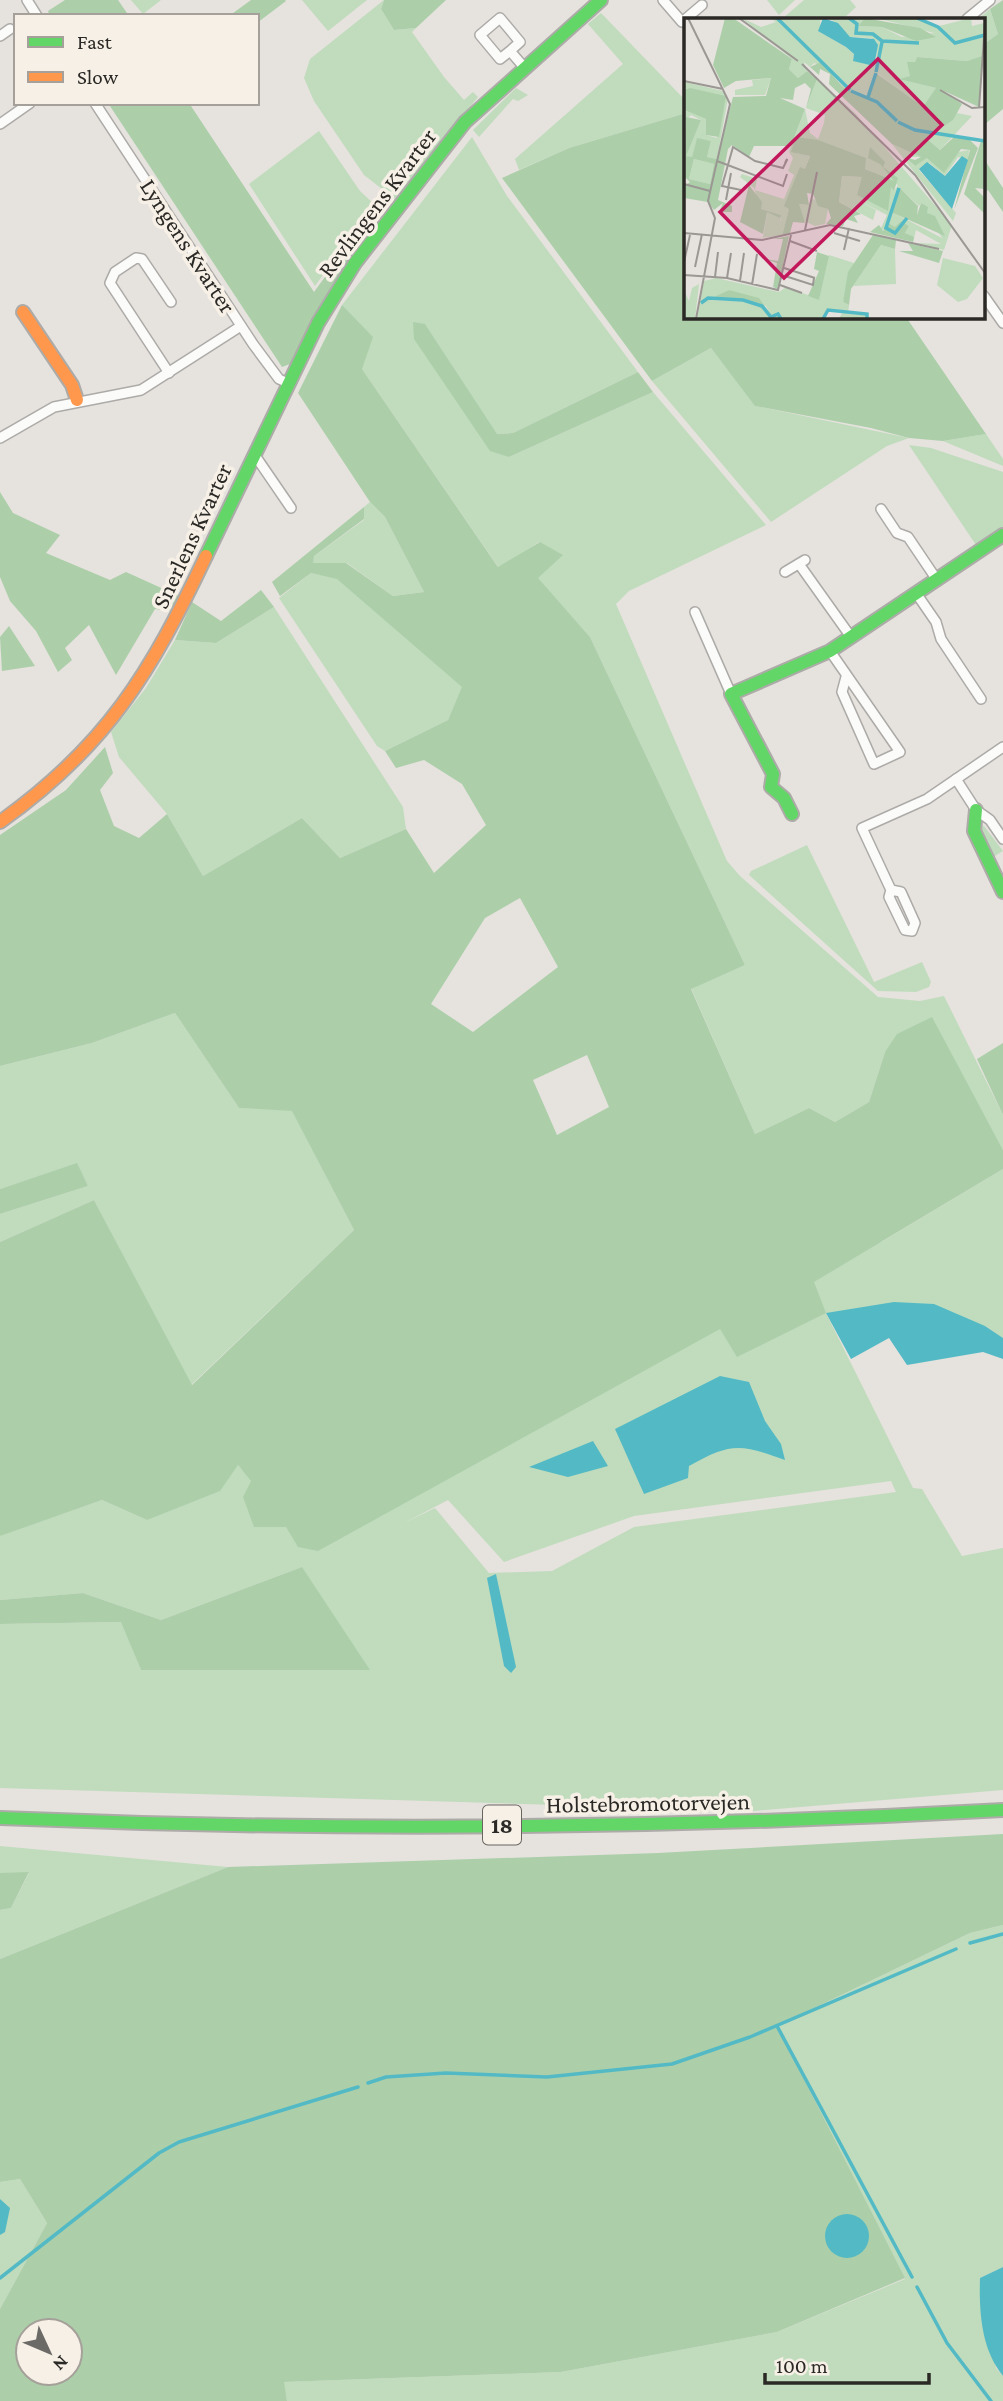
<svg xmlns="http://www.w3.org/2000/svg" width="1003" height="2401" font-family="'Crimson Pro',serif">
	<style>
		.green { fill: #c0dcbd; fill-rule: evenodd }
		.forest { fill: #accfaa; fill-rule: evenodd }
		.water { fill: #53bac5 }
		.lines { fill: none; stroke-linecap: round; stroke-linejoin: round }
		.stream { stroke: #53bac5; stroke-width: 3.5 }
		.street-casing { stroke: #adaba8; stroke-width: 12 }
		.fast-casing { stroke: #adaba8; stroke-width: 16 }
		.slow-casing { stroke: #adaba8; stroke-width: 16 }
		.street { stroke: #fbfbfa; stroke-width: 9 }
		.fast { stroke: #63d668; stroke-width: 12 }
		.slow { stroke: #ff974d; stroke-width: 12 }
		.labels { text-anchor: middle; stroke-width: 7; stroke-linejoin: round; paint-order: stroke }
		.shield { fill: #f6f0e7; stroke: #68655f; stroke-width: 2 }
		.shield-label { font-size: 23px; font-weight: bold; fill: #2b2925 }
		.street-label { font-size: 24px; fill: #2b2925; stroke: #f6f0e7 }
		.inset-river { fill: none; stroke: #53bac5; stroke-width: 3.5 }
		.inset-road { fill: none; stroke: #9b9894; stroke-width: 2 }
		.view { fill: #c2185b; fill-opacity: 0.15; stroke: #c2185b; stroke-width: 3.5 }
		.inset-edge { fill: none; stroke: #2b2925; stroke-width: 3.5 }
	</style>
	<rect width="100%" height="100%" fill="#e6e2de"/>
	<g class="green">
		<path d="M131,0H161L143,14Z"/>
		<path d="M302,0H367L328,31Z"/>
		<path d="M384,0L381,9L394,30L416,28L412,32L444,77L464,100L473,92L478,97L395,199L364,175L314,101L304,78L310,59Z"/>
		<path d="M767,0H795L779,15Z"/>
		<path d="M804,0H850L856,7L843,19H782Z"/>
		<path d="M990,9L998,34L984,44V19H978Z"/>
		<path d="M601,13L686,101V113L569,148L519,170L515,159L623,64L588,24Z"/>
		<path d="M516,88L528,95L518,101L513,99L479,137L473,130Z"/>
		<path d="M319,131L360,191L374,204L315,286L249,184Z"/>
		<path d="M472,137L507,196L638,372L513,433L496,434L425,324L509,457L653,392L766,525L629,591L616,604L727,861L740,876L878,997L920,1001L944,996L1003,1115V1150L931,1018L885,1052L869,1102L835,1122L809,1108L755,1134L691,988L745,965L590,637L537,578L562,555L539,542L499,568L362,369L342,305Z"/>
		<path d="M711,348L756,406L909,438L887,446L771,522L652,381Z"/>
		<path d="M986,434L1003,459V466L943,441Z"/>
		<path d="M909,445L931,448L1003,472V527L976,545Z"/>
		<path d="M370,502L385,517L424,592L393,596L347,563H312L314,556L364,520V507Z"/>
		<path d="M311,573L337,578L463,687L448,720L385,751L377,746L279,598Z"/>
		<path d="M274,607L403,807L406,829L340,858L302,818L203,876L167,814L119,757L111,732L146,688L175,640L216,643Z"/>
		<path d="M984,826L1003,851L990,859L979,828Z"/>
		<path d="M807,845L874,982L922,962L931,982L929,987L916,992L878,991L749,875L751,871Z"/>
		<path d="M175,1013L239,1108L292,1110L354,1230L191,1385L94,1200L0,1242V1214L88,1186L76,1164L0,1189V1066L92,1043Z"/>
		<path d="M1003,1169V1338L985,1326L826,1313L913,1488L922,1489L962,1556L1003,1548V1790L753,1811L0,1788V1624L122,1622L141,1670L302,1567L161,1620L83,1593L0,1600V1536L3,1534L102,1500L147,1520L238,1465L244,1472L883,1241ZM891,1481L896,1492L634,1527L552,1571L489,1573L435,1508L404,1523L448,1500L504,1562L634,1516Z"/>
		<path d="M0,1846L228,1867L0,1959V1910L11,1908L29,1873H0Z"/>
		<path d="M1003,1925V2267L980,2278L996,2368L1003,2376V2401H287L283,2382L561,2372L777,2332L905,2279L777,2026L970,1933Z"/>
		<path d="M20,2179L47,2223L0,2309V2182Z"/>
	</g>
	<g class="forest">
		<path d="M65,0H118L129,16H50L48,11Z"/>
		<path d="M251,0H285L286,1L257,23V16H229Z"/>
		<path d="M384,0H446L416,28L394,30L381,9Z"/>
		<path d="M1003,0V109L984,125V44L998,34L990,9Z"/>
		<path d="M108,103H189L314,292L378,204L384,210L323,300L290,364L282,367Z"/>
		<path d="M686,113V317H906L986,434L943,441L909,438L871,428L755,406L711,348L652,381L502,178L569,148Z"/>
		<path d="M984,159L1003,188V212L988,190L984,193Z"/>
		<path d="M342,305L373,337L362,369L498,567L540,542L563,555L538,578L590,637L745,965L691,989L755,1134L809,1108L835,1122L869,1102L885,1052L897,1034L932,1017L1003,1150V1169L814,1282L826,1313L737,1357L720,1329L318,1551L298,1547L286,1527H254L243,1497L251,1481L238,1465L220,1491L147,1520L102,1500L0,1536V1242L94,1200L192,1385L354,1230L292,1111L239,1108L175,1013L92,1043L0,1066V835L66,790L105,747L113,773L100,790L114,826L139,838L167,814L203,876L302,818L340,858L406,829L434,873L486,825L462,784L424,760L396,768L385,751L448,720L462,687L337,579L311,573L280,596L272,582L364,507V519L314,556L313,563H346L393,596L424,592L385,517L370,502L298,393ZM520,898L558,967L473,1032L431,1004L485,918ZM587,1055L609,1107L557,1135L533,1080Z"/>
		<path d="M413,322L425,324L497,434L513,433L638,372L653,392L509,457L490,451L414,339Z"/>
		<path d="M0,492L13,513L60,535L46,553L110,580L126,572L179,596L170,611L155,609L116,675L89,625L65,648L72,660L58,672L36,631L10,601L0,577Z"/>
		<path d="M261,590L274,607L216,643L175,640L192,602L221,621Z"/>
		<path d="M9,626L35,666L2,671L0,637Z"/>
		<path d="M1003,1043V1115L977,1059Z"/>
		<path d="M77,1163L88,1186L0,1214V1189Z"/>
		<path d="M302,1567L370,1670H141L121,1622L0,1624V1600L83,1593L161,1620Z"/>
		<path d="M1003,1834V1925L970,1933L777,2026L905,2278L777,2332L561,2372L284,2382L287,2401H0V2309L47,2223L20,2179L0,2182V1959L228,1867L658,1853ZM28,2331H70V2373H28Z"/>
		<path d="M29,1872L11,1908L0,1910V1873Z"/>
	</g>
	<g class="water">
		<path d="M894,1302L934,1304L985,1326L1003,1338V1359L983,1352L907,1365L889,1338L851,1359L826,1313Z"/>
		<path d="M720,1376L749,1382L765,1421L781,1444L785,1460C741,1444 731,1442 689,1466L688,1478L644,1494L615,1429Z"/>
		<path d="M593,1441L608,1466L568,1477L529,1467Z"/>
		<path d="M496,1574L516,1667L511,1673L504,1666L487,1578Z"/>
		<path d="M0,2199L10,2208L5,2232L0,2235Z"/>
		<circle cx="847" cy="2236" r="22"/>
		<path d="M1003,2267V2376C981,2349 979,2312 980,2278Z"/>
	</g>
	<g class="lines">
		<g class="stream">
			<path d="M970,1943L1003,1934"/>
			<path d="M777,2026L912,2277"/>
			<path d="M368,2083L386,2077L446,2073L547,2077L672,2064L750,2037L956,1949"/>
			<path d="M0,2278L159,2153L179,2142L358,2087"/>
			<path d="M917,2287L947,2343L991,2401"/>
		</g>
		<g class="street-casing">
			<g id="street">
				<path d="M27,0L37,16"/>
				<path d="M663,0L682,22L702,5"/>
				<path d="M967,19L990,0"/>
				<path d="M0,36L10,29"/>
				<path d="M510,51L520,42L500,18L480,35L500,59L510,51L523,66"/>
				<path d="M95,103L253,344L279,379L288,383"/>
				<path d="M0,124L30,103"/>
				<path d="M984,296L1003,323"/>
				<path d="M169,373L110,283L115,272L136,258L142,259L171,302"/>
				<path d="M0,438L54,407L141,390L241,326"/>
				<path d="M254,454L291,508"/>
				<path d="M881,509L897,533L908,537L937,580"/>
				<path d="M799,564L851,637"/>
				<path d="M785,572L805,560"/>
				<path d="M916,593L936,622L941,639L981,699"/>
				<path d="M695,612L731,694"/>
				<path d="M830,651L900,752L874,764L842,692L846,677"/>
				<path d="M956,779L976,810L990,820L1003,839"/>
				<path d="M891,890L901,892L915,923L912,931L905,930L889,897L891,890L862,828L927,799L1003,747"/>
			</g>
		</g>
		<g class="fast-casing">
			<g id="fast">
				<path d="M206,556L318,323L355,263L465,122L601,0"/>
				<path d="M976,810L974,831L1003,892"/>
				<path d="M792,814L784,798L771,787L773,774L731,694L830,651L1003,535"/>
				<path d="M0,1818C335,1832 668,1829 1003,1810"/>
			</g>
		</g>
		<g class="slow-casing">
			<g id="slow">
				<path d="M23,312L72,385L77,400"/>
				<path d="M0,822C107,746 151,672 206,556"/>
			</g>
		</g>
		<use href="#street" class="street"/>
		<use href="#fast" class="fast"/>
		<use href="#slow" class="slow"/>
	</g>
	<g class="labels">
		<rect class="shield" x="483" y="1805.5" width="38" height="39" rx="5"/>
		<g class="shield-label">
			<text x="502" y="1833">18</text>
		</g>
		<g class="street-label">
			<text transform="translate(377 203) rotate(-53)" y="8">Revlingens Kvarter</text>
			<text transform="translate(188 246) rotate(57)" y="8">Lyngens Kvarter</text>
			<text transform="translate(192 536) rotate(-65)" y="8">Snerlens Kvarter</text>
			<text transform="translate(648 1803) rotate(-1)" y="8">Holstebromotorvejen</text>
		</g>
	</g>
	<g transform="translate(684 18)">
		<rect width="301" height="301" fill="#e6e2de"/>
		<path d="M58,0L77,9L92,4L86,0H140L136,3L138,15L162,29L170,36L169,43H192L193,25L187,20L166,19L146,0H181L174,8L198,9L218,19L250,15L193,0H235L255,8L287,0L288,8L300,5L298,38L284,43L233,39L226,58L217,61L256,71L239,90L193,55L184,80L159,69L146,51L130,45L126,49L120,44L123,53L114,60L105,51L108,41ZM87,60L81,77H51V72L69,68L68,62ZM133,61L171,95L268,207L260,232L232,225L257,226L232,212L229,224L221,215L225,208L217,203L211,210L196,212L203,197L172,181L192,192L189,202L155,184L158,158L179,159L173,177L198,189L207,168L210,173L214,167L125,123L113,135L126,138L121,151L116,150L98,218L73,220L79,219L83,194L97,200L94,211L97,197L77,191L70,170L56,159L58,156L73,161L71,172L100,181L110,157L104,153L109,140L105,134L121,91L126,115L134,121L140,105L141,97L122,90ZM216,170L235,188L237,185L258,220L208,194ZM0,64L39,73L44,80L33,141L23,139L27,123L13,121L8,140L1,138L17,102L7,97L0,104V92L22,101V117L33,120L41,82L0,72ZM273,95L288,98L256,132L242,120L243,115L259,109ZM208,126L238,139H222L230,148L243,140L285,132L284,142L274,139L261,158L245,145L235,152L272,195L269,203ZM10,141L30,146L26,166L5,161ZM128,180L144,191L141,206L131,208L116,201L115,186L125,187ZM197,227L211,231L212,266L169,268ZM145,237L170,245L159,284L165,287L164,296H183V301H155L159,293L143,291L138,301H13L20,263L32,260L95,274L102,269L135,281ZM45,272L82,288L87,298L93,297L87,300L78,288L58,283L26,282ZM259,240L291,248L299,260L283,281L274,284L253,267ZM15,266L11,301H0V272L5,283L8,270Z" fill="#c0dcbd" fill-rule="evenodd"/>
		<path d="M41,0H49L108,41L105,51L114,60L123,53L133,61L122,90L127,71L121,65L111,70L109,82L96,80L121,91L107,128H70L65,139L48,127L44,131L34,182L48,188V194H35L39,185L30,192L24,184L0,180V168L6,164L0,158L2,99L17,102L2,138L8,139L13,120L27,123L23,139L33,141L49,79L82,78L87,60L52,63L40,70L29,47ZM10,141L30,146L26,166L5,161ZM181,0L236,10L252,19L232,23L198,9L174,8ZM298,38L295,89L260,73L278,86L269,102L242,120L256,132L270,119L285,121L294,130L270,192L286,132L277,131L260,155L243,140L231,148L221,139L231,142L237,139L208,126L145,66L146,56L136,51L135,57L126,49L137,44L159,69L183,80L192,55L239,89L252,70L215,61L226,58L223,44H231L233,39L283,43ZM6,70L42,78L35,119L22,117V101L0,92V72ZM112,119L134,122L182,140L181,151L210,163L196,146L184,140L186,129L201,144L199,149L214,160L210,173L207,169L204,193L173,177L178,159L158,158L155,184L177,196L170,198L174,205L162,201L159,208L142,206L147,200L144,191L134,188L129,176L123,175L125,187L115,186L121,205L109,204L106,215L98,218L105,191L100,188L116,149L121,151L126,138L107,134ZM297,123L301,124V171L291,170L301,180V196L280,176ZM65,167L78,184L77,191L97,197L94,212L96,200L83,194L79,216L56,204ZM216,170L234,188L233,197L237,185L244,189L243,195L251,198L261,218L207,194ZM217,203L225,208L221,215L230,219L229,224L186,214L195,207L199,213L204,205L211,209ZM189,217L212,222L211,231L197,227L167,271L165,287L159,284L164,254ZM105,218L94,271L89,269L93,245L81,241L94,243L99,221H89ZM224,225L259,233L255,245L215,233H229ZM133,234L145,238L135,282L124,278L135,253L130,251ZM45,272L75,280L85,294L59,281H26Z" fill="#accfaa" fill-rule="evenodd"/>
		<path d="M139,0L154,5L166,19L190,21L194,27L190,48L169,43L170,36L162,29L134,13ZM278,138L284,142L268,191L235,151L243,144L261,158Z" fill="#53bac5"/>
		<path class="inset-river" d="M93,0L166,72M165,0L173,6L172,15L189,16L198,23L235,25M233,0L254,9L271,25L301,17M192,54L198,24M167,73L193,84L213,103M184,79L192,55M214,104L231,112L301,123M215,170L202,210L211,215L223,200M17,285L24,280L59,282L78,288L87,299L94,296L97,301M139,301L144,292L183,296V301"/>
		<path class="inset-road" d="M4,0L46,86L24,183L31,200L12,301M55,0L114,43M118,46L231,157L301,255M0,63L39,71M256,72L288,90L301,89M295,90L301,5M33,143L99,168L103,156M0,166L26,173M57,172L38,168L49,129L71,143L99,150L103,142V141L101,145M42,182L47,155M121,212L133,154M0,215L78,222L146,207L255,231M150,215L176,223M106,223L133,233M160,232L165,210M0,244L6,217M11,249L18,216M100,250L131,260M0,257L43,260L94,272L107,217M101,258L129,267L130,260M31,259L34,234M43,260L47,235M56,263L60,235M68,267L73,236M96,267L118,275"/>
		<path class="view" d="M194,41L258,107L100,260L36,194Z"/>
		<rect width="301" height="301" class="inset-edge"/>
	</g>
	<rect x="14" y="14" width="245" height="91" fill="#f6f0e7" stroke="#a5a099" stroke-width="2"/>
	<rect x="28" y="37" width="35" height="10" fill="#63d668" stroke="#a5a099" stroke-width="2"/>
	<text x="77" y="49" font-size="21" fill="#2b2925">Fast</text>
	<rect x="28" y="72" width="35" height="10" fill="#ff974d" stroke="#a5a099" stroke-width="2"/>
	<text x="77" y="84" font-size="21" fill="#2b2925">Slow</text>
	<g transform="translate(49 2352) rotate(134)"><circle r="33" fill="#f6f0e7" stroke="#a5a099" stroke-width="2"/>
	<path d="M0-5L12 26L0 18L-12 26Z" fill="#6c6a66"/>
	<text y="-10" font-size="19" font-weight="bold" text-anchor="middle" fill="#2b2925">N</text>
	</g>
	<path d="M765 2373v10h164v-10" fill="none" stroke="#2b2925" stroke-width="3.5"/>
	<text x="776" y="2373" font-size="21" fill="#2b2925" stroke="#f6f0e7" stroke-width="5" paint-order="stroke">100 m</text>
</svg>
